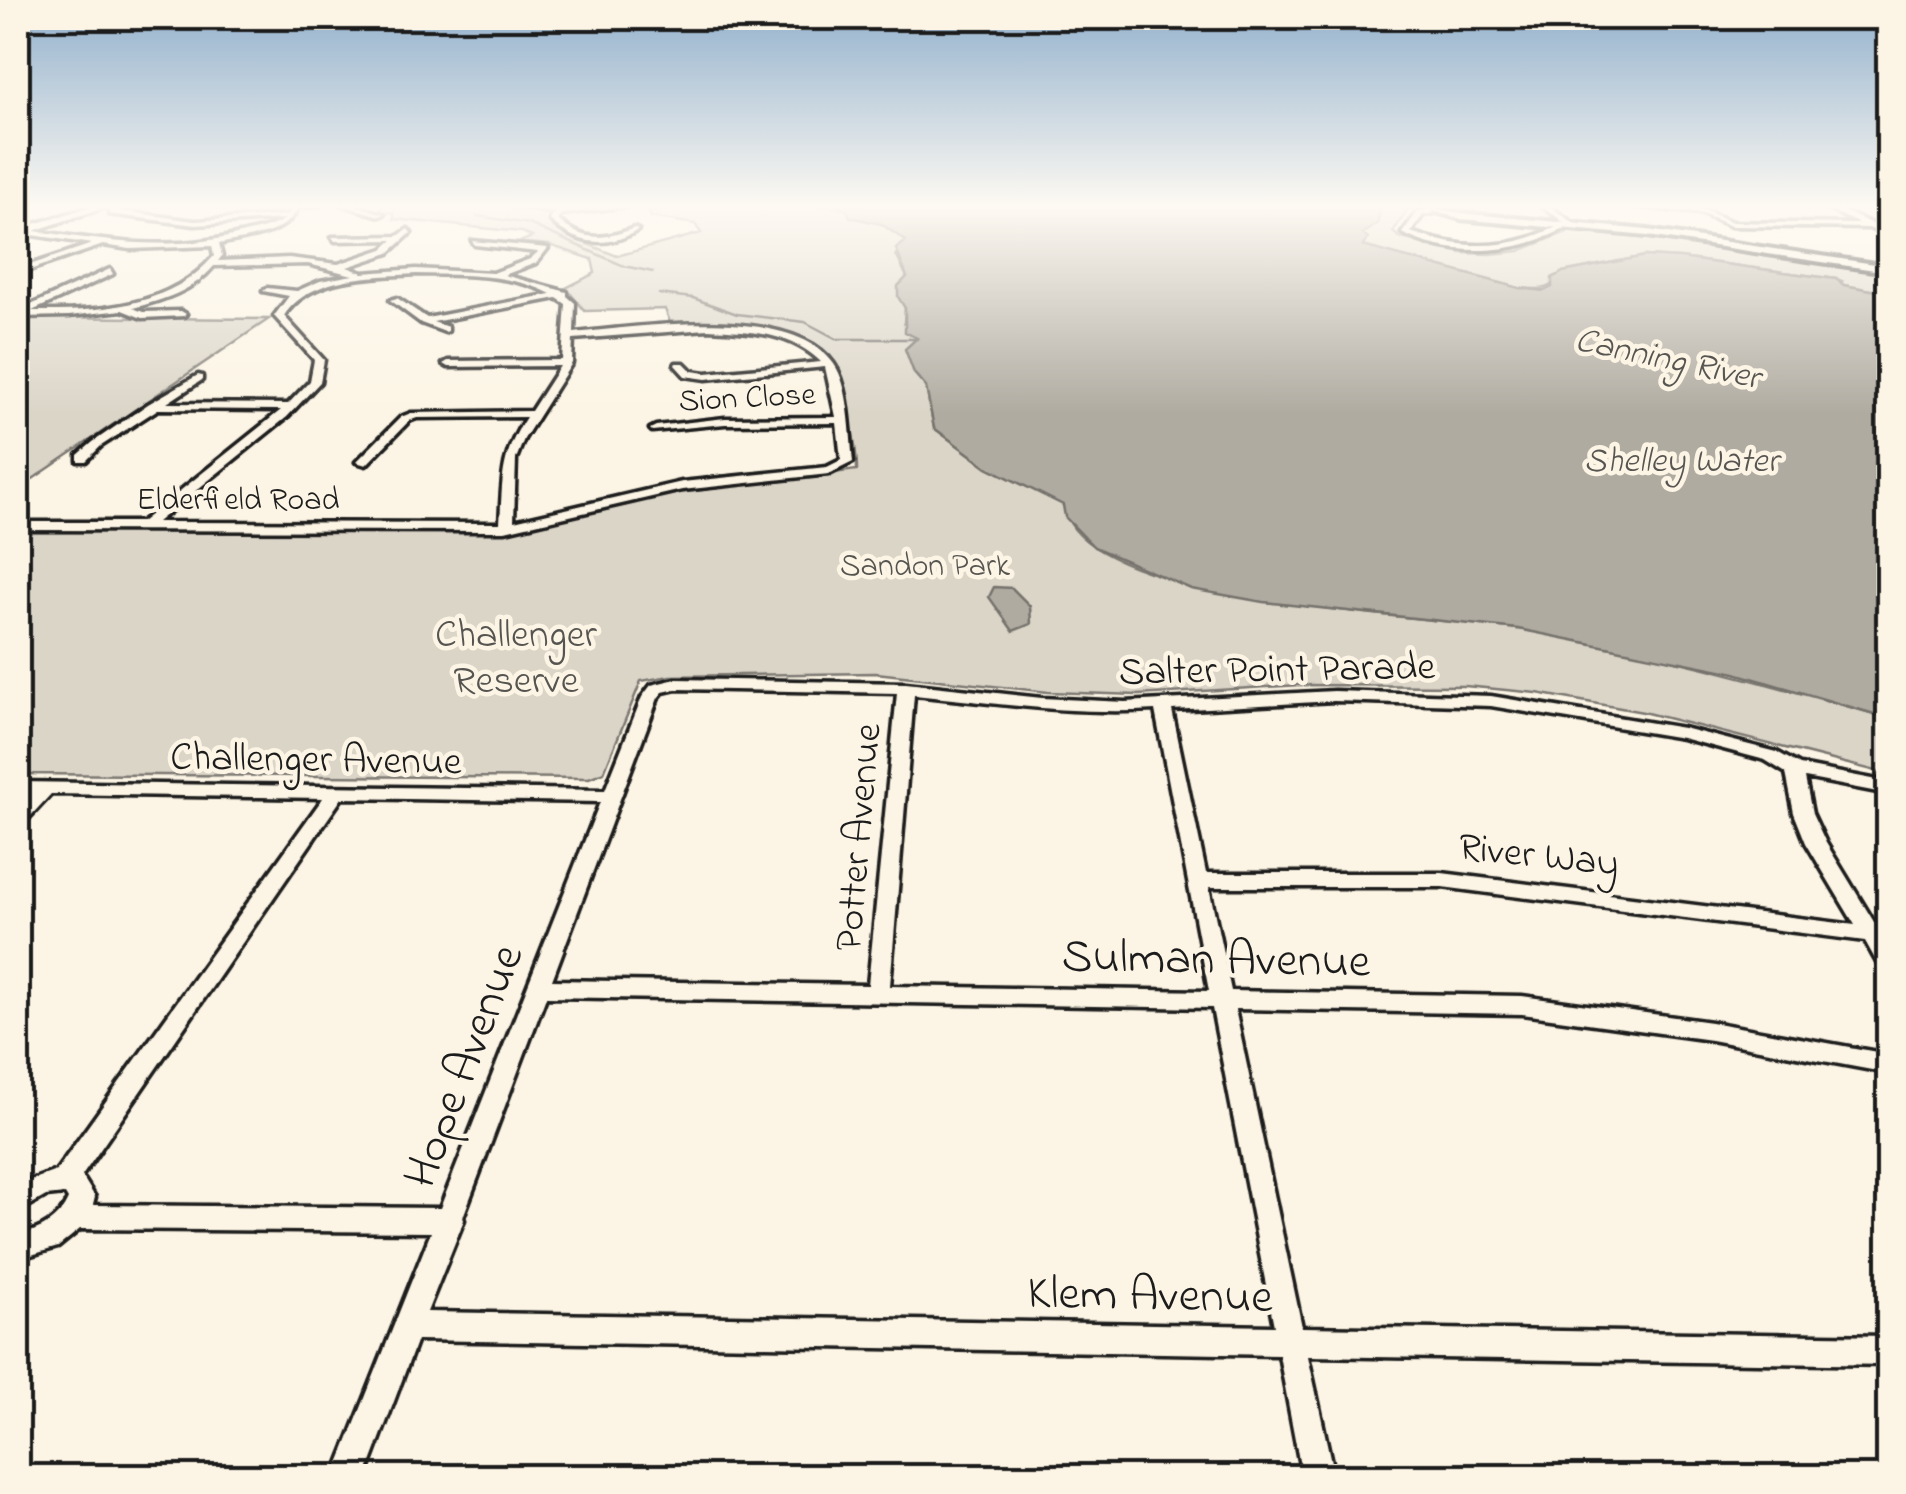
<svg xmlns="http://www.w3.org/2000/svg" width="1906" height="1494" font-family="'Indie Flower',sans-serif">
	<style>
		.green { fill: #dbd5c8; stroke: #7c7872; stroke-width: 2.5 }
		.water { fill: #b0aba1; stroke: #75726c; stroke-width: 2.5 }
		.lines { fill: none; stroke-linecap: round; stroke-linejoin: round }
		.stream { stroke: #75726c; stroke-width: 2.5 }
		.minor-casing { stroke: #1c1c1c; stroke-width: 7 }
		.tertiary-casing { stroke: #1c1c1c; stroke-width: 8 }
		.primary-casing { stroke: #1c1c1c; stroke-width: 7 }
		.minor { fill: #fcf5e5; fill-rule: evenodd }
		.tertiary { fill: #fcf5e5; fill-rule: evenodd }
		.primary { fill: #fcf5e5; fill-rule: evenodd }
		.labels { text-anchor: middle; stroke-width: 9; stroke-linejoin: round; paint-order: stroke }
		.far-street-label { font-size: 32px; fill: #1c1c1c; stroke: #fcf5e5 }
		.far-park-label { font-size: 32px; fill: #555450; stroke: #fcf5e5 }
		.far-water-label { font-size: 35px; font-style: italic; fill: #575551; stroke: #fcf5e5 }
		.park-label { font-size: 40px; fill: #555450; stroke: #fcf5e5 }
		.street-label { font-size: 40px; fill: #1c1c1c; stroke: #fcf5e5 }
		.near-street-label { font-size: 48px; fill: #1c1c1c; stroke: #fcf5e5 }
	</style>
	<rect width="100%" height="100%" fill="#fcf5e5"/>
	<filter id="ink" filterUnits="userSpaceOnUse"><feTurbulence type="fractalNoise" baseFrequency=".01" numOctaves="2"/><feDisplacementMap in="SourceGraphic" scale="20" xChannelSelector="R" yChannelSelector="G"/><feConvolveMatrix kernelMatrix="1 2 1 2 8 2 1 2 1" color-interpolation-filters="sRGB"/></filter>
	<g filter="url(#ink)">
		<g class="green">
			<path d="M382,205H511L550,214L555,225L570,237L617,256L701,233L695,224L651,217L649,213L674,205C745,205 853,188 907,242L896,255L907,277L904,323L917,339L914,373L926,387L934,428L987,467L1064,505C1073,603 1439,617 1518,629C1643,649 1766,683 1888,718V774L1643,712L1537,693L1465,686L1301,685L1138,695L1048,692L876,673L670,676L641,681L604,772L589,778L18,774V530L489,532L663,495L857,470C857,450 853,434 849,415C846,398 843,378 833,363C804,319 717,324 671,325L665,309L585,311L566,288L595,273L592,259L549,245L520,242L532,237L522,232L394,219V212L379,213Z"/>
			<path d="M1374,205L1409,208L1393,232L1401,238L1461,253L1490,254L1519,251L1570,231L1714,245L1888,273V293L1838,284L1842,281L1837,279L1680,258L1645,256L1563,272C1549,292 1542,290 1519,288L1362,246V235L1380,209Z"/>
			<path d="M18,317L269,319L18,489Z"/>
		</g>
		<g class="water">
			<path d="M835,205H1374L1380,209L1378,223L1363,234L1368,239L1363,246L1519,288L1544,291L1552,287V278L1563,272L1645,256L1680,258L1836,279L1844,285L1888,293V718L1735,673L1518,629L1263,602L1191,589L1094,547L1065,517L1063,505L987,467L934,428L926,387L914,373L905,349L917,338L905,332V308L898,297V286L907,277L896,249L906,241L881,224L850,217L847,210Z"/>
			<path d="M994,587L1012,588L1030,606L1031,624L1013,631L989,597Z"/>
		</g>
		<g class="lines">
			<g class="stream">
				<path d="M477,216L529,224L624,266L653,272"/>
				<path d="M659,294L693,298L737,314L805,322L837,339H917"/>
			</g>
			<g class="minor-casing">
				<g id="minor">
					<path d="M120,205H129L120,211L195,221L288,215L292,205H320L298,208C285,236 247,237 219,244L222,256L218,261L289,258L338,264L383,249L393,240L335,241L332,237L398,236L408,229L411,233L389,253L347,267L363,273L416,269L493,273L530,259L538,252L475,245L472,241L548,248L536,263L504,275L567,292V296L575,303L574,333C638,327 792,303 834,364C850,386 850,435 853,462L829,474L682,490L505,531L18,530V522H141L281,410L158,409L101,446L86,461H78V455L93,442L148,404L198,375L202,376V380L167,403L288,404L310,381L314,360L274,316L289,296L263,291L267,288L297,291L320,281L353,275L308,264L214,266C193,291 163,300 133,308L143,312L181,311L186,314L184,316L142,318L122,310L69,316L18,317L20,310L110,269L113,274L32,311C97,312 169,308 214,256L212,246L130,249L103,245L18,274V269L92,244L26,234L31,226H37L35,231C106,241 170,252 240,234C256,230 271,228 285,219L195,225L109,214V210ZM416,274C459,275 512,273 551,294L427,318L397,298L390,300L421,323L445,332L448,331V327L433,322L557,298L566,304L562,360L448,361L443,364L448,367L560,366L531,411L411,413L401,417L356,462L366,465L409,421L417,418L526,417C500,457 503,477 500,523L157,522L287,417L320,382L324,360L284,316C311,275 371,277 416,274ZM708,329C749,331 790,332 821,362L706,373L692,371L684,363H676L675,365L685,376L706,379L825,367L836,417L725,418L656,426L650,429L652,431L725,424L837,423L841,460L827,467L682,482L514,521L516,459L524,439L572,363L573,339Z"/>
					<path d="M342,205H353L384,214L380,216Z"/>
					<path d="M511,205L559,210L637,205L561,214L558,220C583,242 604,240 634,228L638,230C608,249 575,245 550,220L554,213Z"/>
					<path d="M1541,205H1548L1579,227L1575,229L1569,226C1522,254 1451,259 1402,233L1418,211L1431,209L1434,213L1423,215L1411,232C1449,246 1489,250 1528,238C1541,234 1553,228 1566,224Z"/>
					<path d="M1616,205L1689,208L1685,205H1693L1732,222L1859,224L1821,205H1830L1888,231V236L1869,228L1731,226L1700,213Z"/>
					<path d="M676,679L906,683L1042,698L1125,702L1334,691L1491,696L1683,728L1777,752L1800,765L1888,782V794L1805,778L1812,813L1826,843L1888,945V970L1880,968L1865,941L1442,887H1209L1231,991L1522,996L1711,1022L1888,1054V1073L1711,1040L1522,1014L1235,1009L1302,1327L1888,1336V1365L1308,1356L1334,1476H1302L1279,1355L417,1340L366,1476H334L431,1232L80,1229L58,1247L18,1259V1235C40,1231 59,1220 68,1199L65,1194L46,1196L18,1212V1185L56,1171L323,798L51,794L25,822L18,824V807L30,794H18V782L605,790L642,697L651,685ZM676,689L897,693L868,985L552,980L658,698L663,692ZM914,695C994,703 1075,715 1155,710L1209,991L890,986ZM1334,701L1491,706L1682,738L1765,760L1786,773L1794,813L1806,843L1855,925L1442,873H1206L1172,710ZM342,798L600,802L440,1208L93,1205L95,1197L82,1176ZM546,997L1212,1008L1274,1326L427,1312L464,1220L463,1217Z"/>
				</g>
			</g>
			<g class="tertiary-casing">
				<g id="tertiary">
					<path d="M18,205H28L18,211Z"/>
					<path d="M1412,205L1461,213L1648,230L1888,266V272L1648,236L1461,219Z"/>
				</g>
			</g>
			<g class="primary-casing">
				<path id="primary" d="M96,205H112L18,236V229Z"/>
			</g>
			<use href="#minor" class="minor"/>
			<use href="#tertiary" class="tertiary"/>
			<use href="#primary" class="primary"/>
		</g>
	</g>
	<linearGradient id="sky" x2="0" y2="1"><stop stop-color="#91b0cc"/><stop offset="0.5" stop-color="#fefaf3"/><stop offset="1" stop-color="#fefaf3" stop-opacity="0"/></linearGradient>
	<rect width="1906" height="414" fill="url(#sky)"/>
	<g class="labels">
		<g class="far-street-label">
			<text transform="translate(747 396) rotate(-3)" y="11">Sion Close</text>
			<text x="238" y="509">Elderfield Road</text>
		</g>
		<g class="far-park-label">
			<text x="925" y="575">Sandon Park</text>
		</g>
		<g class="far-water-label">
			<text transform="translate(1668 357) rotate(12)" y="12">Canning River</text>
			<text x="1681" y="471">Shelley Water</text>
		</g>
		<g class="park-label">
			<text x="516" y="646">Challenger<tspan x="516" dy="46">Reserve</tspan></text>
		</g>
		<g class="street-label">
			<text transform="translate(1277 667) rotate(-1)" y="14">Salter Point Parade</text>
			<text transform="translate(316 757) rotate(1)" y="14">Challenger Avenue</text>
			<text transform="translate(856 837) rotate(-85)" y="14">Potter Avenue</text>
			<text transform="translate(1539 853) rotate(6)" y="14">River Way</text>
		</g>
		<g class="near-street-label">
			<text transform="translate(1216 956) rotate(1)" y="17">Sulman Avenue</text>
			<text transform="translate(461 1065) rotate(-69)" y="17">Hope Avenue</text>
			<text transform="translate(1150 1292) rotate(1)" y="17">Klem Avenue</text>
		</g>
	</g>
	<rect width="1906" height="1494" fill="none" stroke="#fcf5e5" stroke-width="60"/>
	<rect x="30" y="30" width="1846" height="1434" fill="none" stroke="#1c1c1c" stroke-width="4" filter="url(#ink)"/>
</svg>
